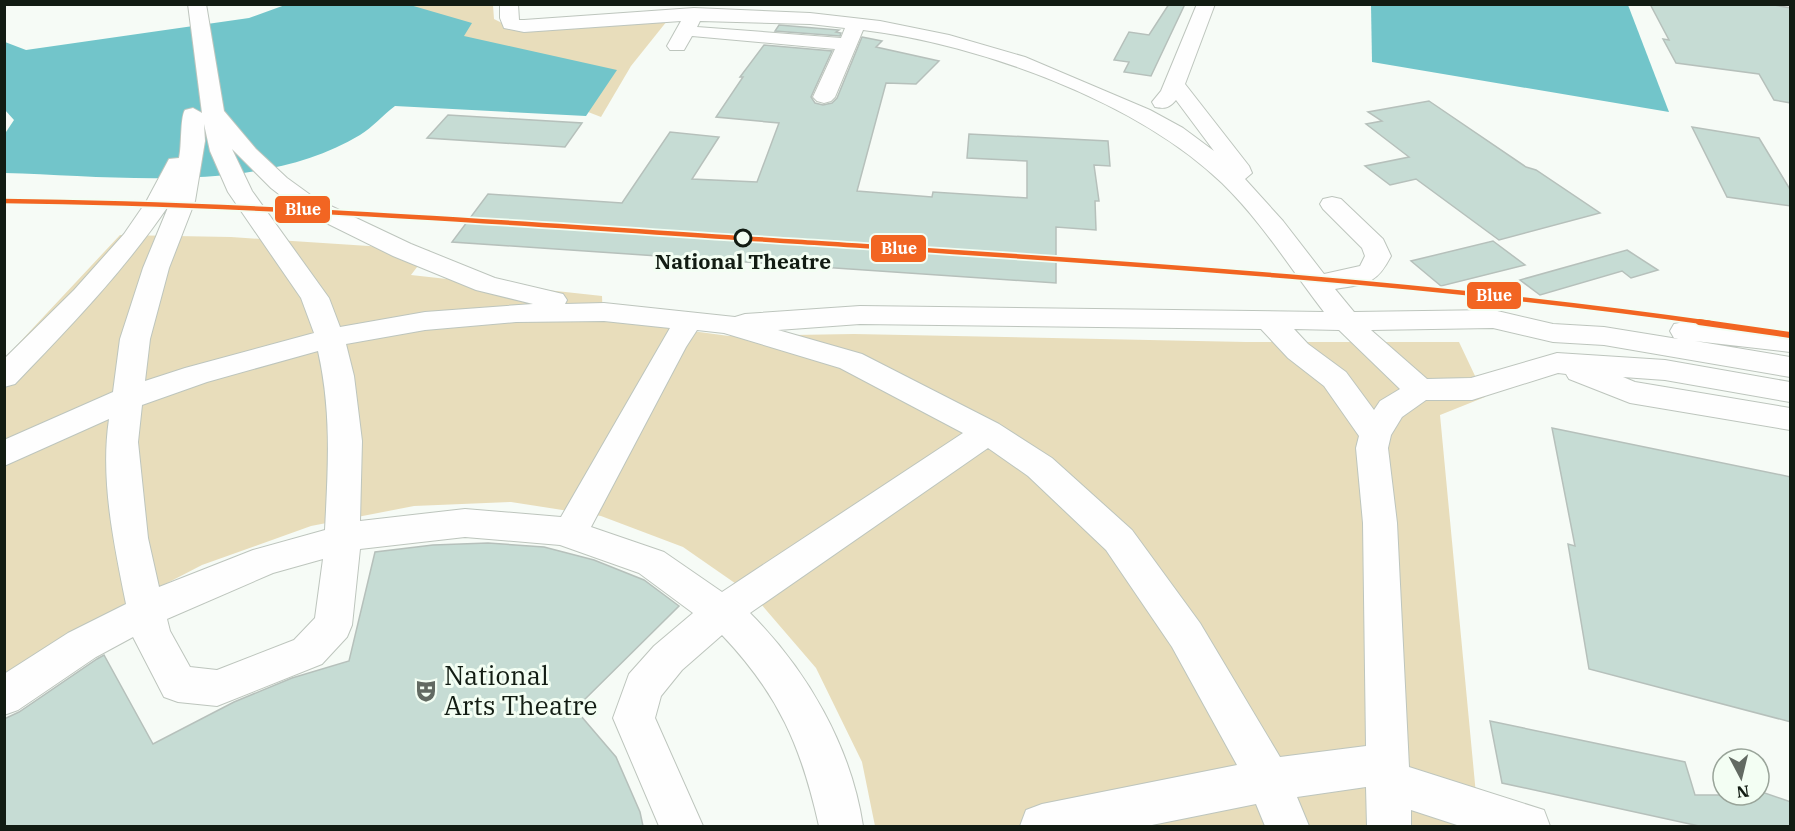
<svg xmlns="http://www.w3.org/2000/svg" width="1795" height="831" font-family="'IBM Plex Serif',serif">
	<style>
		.green { fill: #e8ddbb }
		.water { fill: #72c5ca }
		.building { fill: #c6dcd4; stroke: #b6c0bb; stroke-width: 1.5 }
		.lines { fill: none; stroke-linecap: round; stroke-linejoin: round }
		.minor-casing { stroke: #bdc5bd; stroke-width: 2 }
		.minor { fill: #fefefe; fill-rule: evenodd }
		.metro-1-far1-casing { stroke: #f3fef3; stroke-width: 8 }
		.metro-1-casing { stroke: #f3fef3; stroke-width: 10 }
		.metro-1-far1 { stroke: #f26522; stroke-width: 4.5 }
		.metro-1 { stroke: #f26522; stroke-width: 6 }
		.stop-dot { fill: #f3fef3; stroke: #121c13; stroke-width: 3 }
		.labels { text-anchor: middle; stroke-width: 6; stroke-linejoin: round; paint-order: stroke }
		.stop-label { font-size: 21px; font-weight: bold; fill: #121c13; stroke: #f3fef3 }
		.near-poi-label { font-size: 26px; fill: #121c13; stroke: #f3fef3; text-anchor: start }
		.line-badge { stroke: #f3fef3; stroke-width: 2 }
		.badge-label { font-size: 16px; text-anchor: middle; font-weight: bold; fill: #fff }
	</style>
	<rect width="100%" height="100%" fill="#f6fbf6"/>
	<g class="green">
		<path d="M313,5H493L494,19L514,29L667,21L631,66L601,117Z"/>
		<path d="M120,235L231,237L430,250L411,275L602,296L603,319L729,336L854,334L1246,342H1459L1485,397L1440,415L1479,826H875L862,762L816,668L755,597L683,547L601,516L511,502L414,506L311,526L202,565L88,624L5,680L4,359Z"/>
	</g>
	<g class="water">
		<path d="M285,5H410L472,23L464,36L617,70L586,116L395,106C383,115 372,128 360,135C261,195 115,176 5,173L4,135L14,120L5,110V42L26,50L249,18Z"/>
		<path d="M1371,5H1628L1669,112L1372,62Z"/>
	</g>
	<g class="building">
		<path d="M1169,4H1185L1151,76L1124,72L1129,62L1114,60L1129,32L1149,35Z"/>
		<path d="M1650,4H1768L1791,8V103L1774,100L1759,74L1676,63L1663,39L1669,40Z"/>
		<path d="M779,25L839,30L836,32L841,33L840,36L775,31Z"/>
		<path d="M862,37L882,41L876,47L939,61L916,84L886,83L857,191L932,197L933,192L1027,198V161L967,158L969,134L1108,141L1110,166L1094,165L1099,201H1095L1096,230L1056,227V283L452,242L488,194L622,203L670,132L719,137L692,179L757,182L779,123L716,117L743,77H740L764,45L832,51L811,97L815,103L823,105L832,103L837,98Z"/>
		<path d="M1429,101L1526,167L1536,170L1600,213L1499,240L1416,179L1390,185L1365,166L1409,157L1366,124L1382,121L1368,112Z"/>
		<path d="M448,115L582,123L565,147L427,138Z"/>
		<path d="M1692,127L1759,138L1791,191V206L1727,197Z"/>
		<path d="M1493,241L1525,265L1441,286L1411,261Z"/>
		<path d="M1627,250L1658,270L1631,278L1622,271L1540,295L1520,280Z"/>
		<path d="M1552,428L1791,477V722L1589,669L1568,544L1575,546Z"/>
		<path d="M488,543L544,547L594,560L644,580L679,606L575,709L616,757L640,812L643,826H4V719L19,712L97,659L104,655L153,744L234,702L292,678L349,661L375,552L433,545Z"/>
		<path d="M1490,721L1685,762L1695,795H1759V791L1791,802V826H1699L1502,783Z"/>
	</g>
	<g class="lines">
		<g class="minor-casing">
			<path id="minor" d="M188,4H206L224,111L256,149L287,178L316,199L411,244L495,278L563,294L567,300L565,304L604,303L735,317L745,314L860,306L1324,312C1290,268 1262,222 1222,183C1137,101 979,44 863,30L835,97L831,101L824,103L817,101L813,97L835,49L692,36L684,50H670L667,46L681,21L524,32L504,28L500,18V4H518L519,20H524L694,8L810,13L880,21L949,35L1025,57L1150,110L1183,128L1214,151L1176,100C1169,108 1165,109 1155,107L1152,102L1161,91L1197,4H1215L1185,84L1249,166L1252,173L1245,179L1283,221L1324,274L1360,266L1365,256L1362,248L1323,209L1320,204L1323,199L1332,197L1341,199L1383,239L1391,256C1376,285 1366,284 1335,289L1354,312L1493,310L1553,324L1604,327L1678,339L1674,338L1670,331L1674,324L1684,322L1790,333V352L1695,341L1790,357V377L1604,345L1553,342L1493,328L1371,330L1427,379L1471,378L1557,353L1665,360L1790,382V402L1665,380L1623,377L1635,382L1790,408V430L1630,403L1569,379L1566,374L1558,373L1472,400H1426L1402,417L1391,435L1388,448L1397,523L1409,767L1544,810L1550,826H1460L1411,810V826H1367L1366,787L1297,797L1309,826H1265L1256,804L1147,826H1020L1026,810L1042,804L1237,765L1172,647L1106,550L1028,476L988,448L750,613C807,670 851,746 863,826H819C801,746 779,695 722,635L682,670L661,696L655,718L703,826H659L613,718L629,674L654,646L693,613L639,573L560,545L465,537L360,549L352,625L347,637L322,664L217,706L178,702L164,697L133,637L96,657L18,710L4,715V674L68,633L126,604C114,544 100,480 109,419L4,466V440L113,392L120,339L143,268L169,205C124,271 70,327 15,384L4,387V359L74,290L124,234L146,202L169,159L179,158C182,146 180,117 185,110L193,108L202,113ZM700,21L810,24L845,28L841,38L697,27ZM204,124L210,151L228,192L301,298L314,333L185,368L145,381L150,339L169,268L195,201L205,141ZM232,149L271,188L298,209L393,256L476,290L533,304L425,312L340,327L329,298L252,191ZM604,321L670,328L561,517L465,509L360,521L362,441L354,376L346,344L425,330L516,322ZM860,324L1261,329L1288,358L1324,386L1359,436L1356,448L1363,523L1366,746L1280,757L1200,623L1132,530L1052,458L999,424L862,354L778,330ZM1294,329L1339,330L1400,389L1380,401L1374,410L1346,372L1308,344ZM697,330L724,333L840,368L963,433L722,592L664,552L591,527L686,347ZM318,351C332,413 328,468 325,530L253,550L159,587L148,538L138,442L142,405L207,382ZM323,559L315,618L294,640L217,670L190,667L170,631L167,619L273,573Z"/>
		</g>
		<use href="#minor" class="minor"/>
		<g class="metro-1-far1-casing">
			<path id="metro-1-far1" d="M4,201C271,204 536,225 802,242C1106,262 1409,280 1710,323"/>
		</g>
		<g class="metro-1-casing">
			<path id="metro-1" d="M1699,322L1790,335"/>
		</g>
		<use href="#metro-1-far1" class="metro-1-far1"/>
		<use href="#metro-1" class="metro-1"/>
	</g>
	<defs>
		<g id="theatre-bare" transform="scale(1.8)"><path d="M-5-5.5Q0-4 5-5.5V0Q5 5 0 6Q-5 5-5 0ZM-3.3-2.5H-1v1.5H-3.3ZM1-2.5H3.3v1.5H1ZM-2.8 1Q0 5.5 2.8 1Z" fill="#626a62" stroke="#f3fef3" stroke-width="2.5" paint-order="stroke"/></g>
	</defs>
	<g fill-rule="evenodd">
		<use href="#theatre-bare" x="426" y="691"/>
	</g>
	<circle class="stop-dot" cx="743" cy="238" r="8"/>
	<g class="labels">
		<g class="stop-label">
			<text x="743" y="269">National Theatre</text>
		</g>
		<g class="near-poi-label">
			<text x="444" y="685">National<tspan x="444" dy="30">Arts Theatre</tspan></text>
		</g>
	</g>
	<g class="line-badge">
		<rect x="274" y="195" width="57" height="29" rx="6" fill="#f26522"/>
		<rect x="870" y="234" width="57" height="29" rx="6" fill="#f26522"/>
		<rect x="1466" y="281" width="56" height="29" rx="6" fill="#f26522"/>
	</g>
	<g class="badge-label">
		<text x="303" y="215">Blue</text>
		<text x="899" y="254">Blue</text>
		<text x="1494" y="301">Blue</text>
	</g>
	<rect width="1795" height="831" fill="none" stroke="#121c13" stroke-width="12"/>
	<g transform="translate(1741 777) rotate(173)"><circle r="28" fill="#f3fef3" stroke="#99a499" stroke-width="1.5"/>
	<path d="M0-4.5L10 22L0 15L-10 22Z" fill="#626a62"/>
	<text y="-9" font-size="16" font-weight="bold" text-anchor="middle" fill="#121c13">N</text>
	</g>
</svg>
